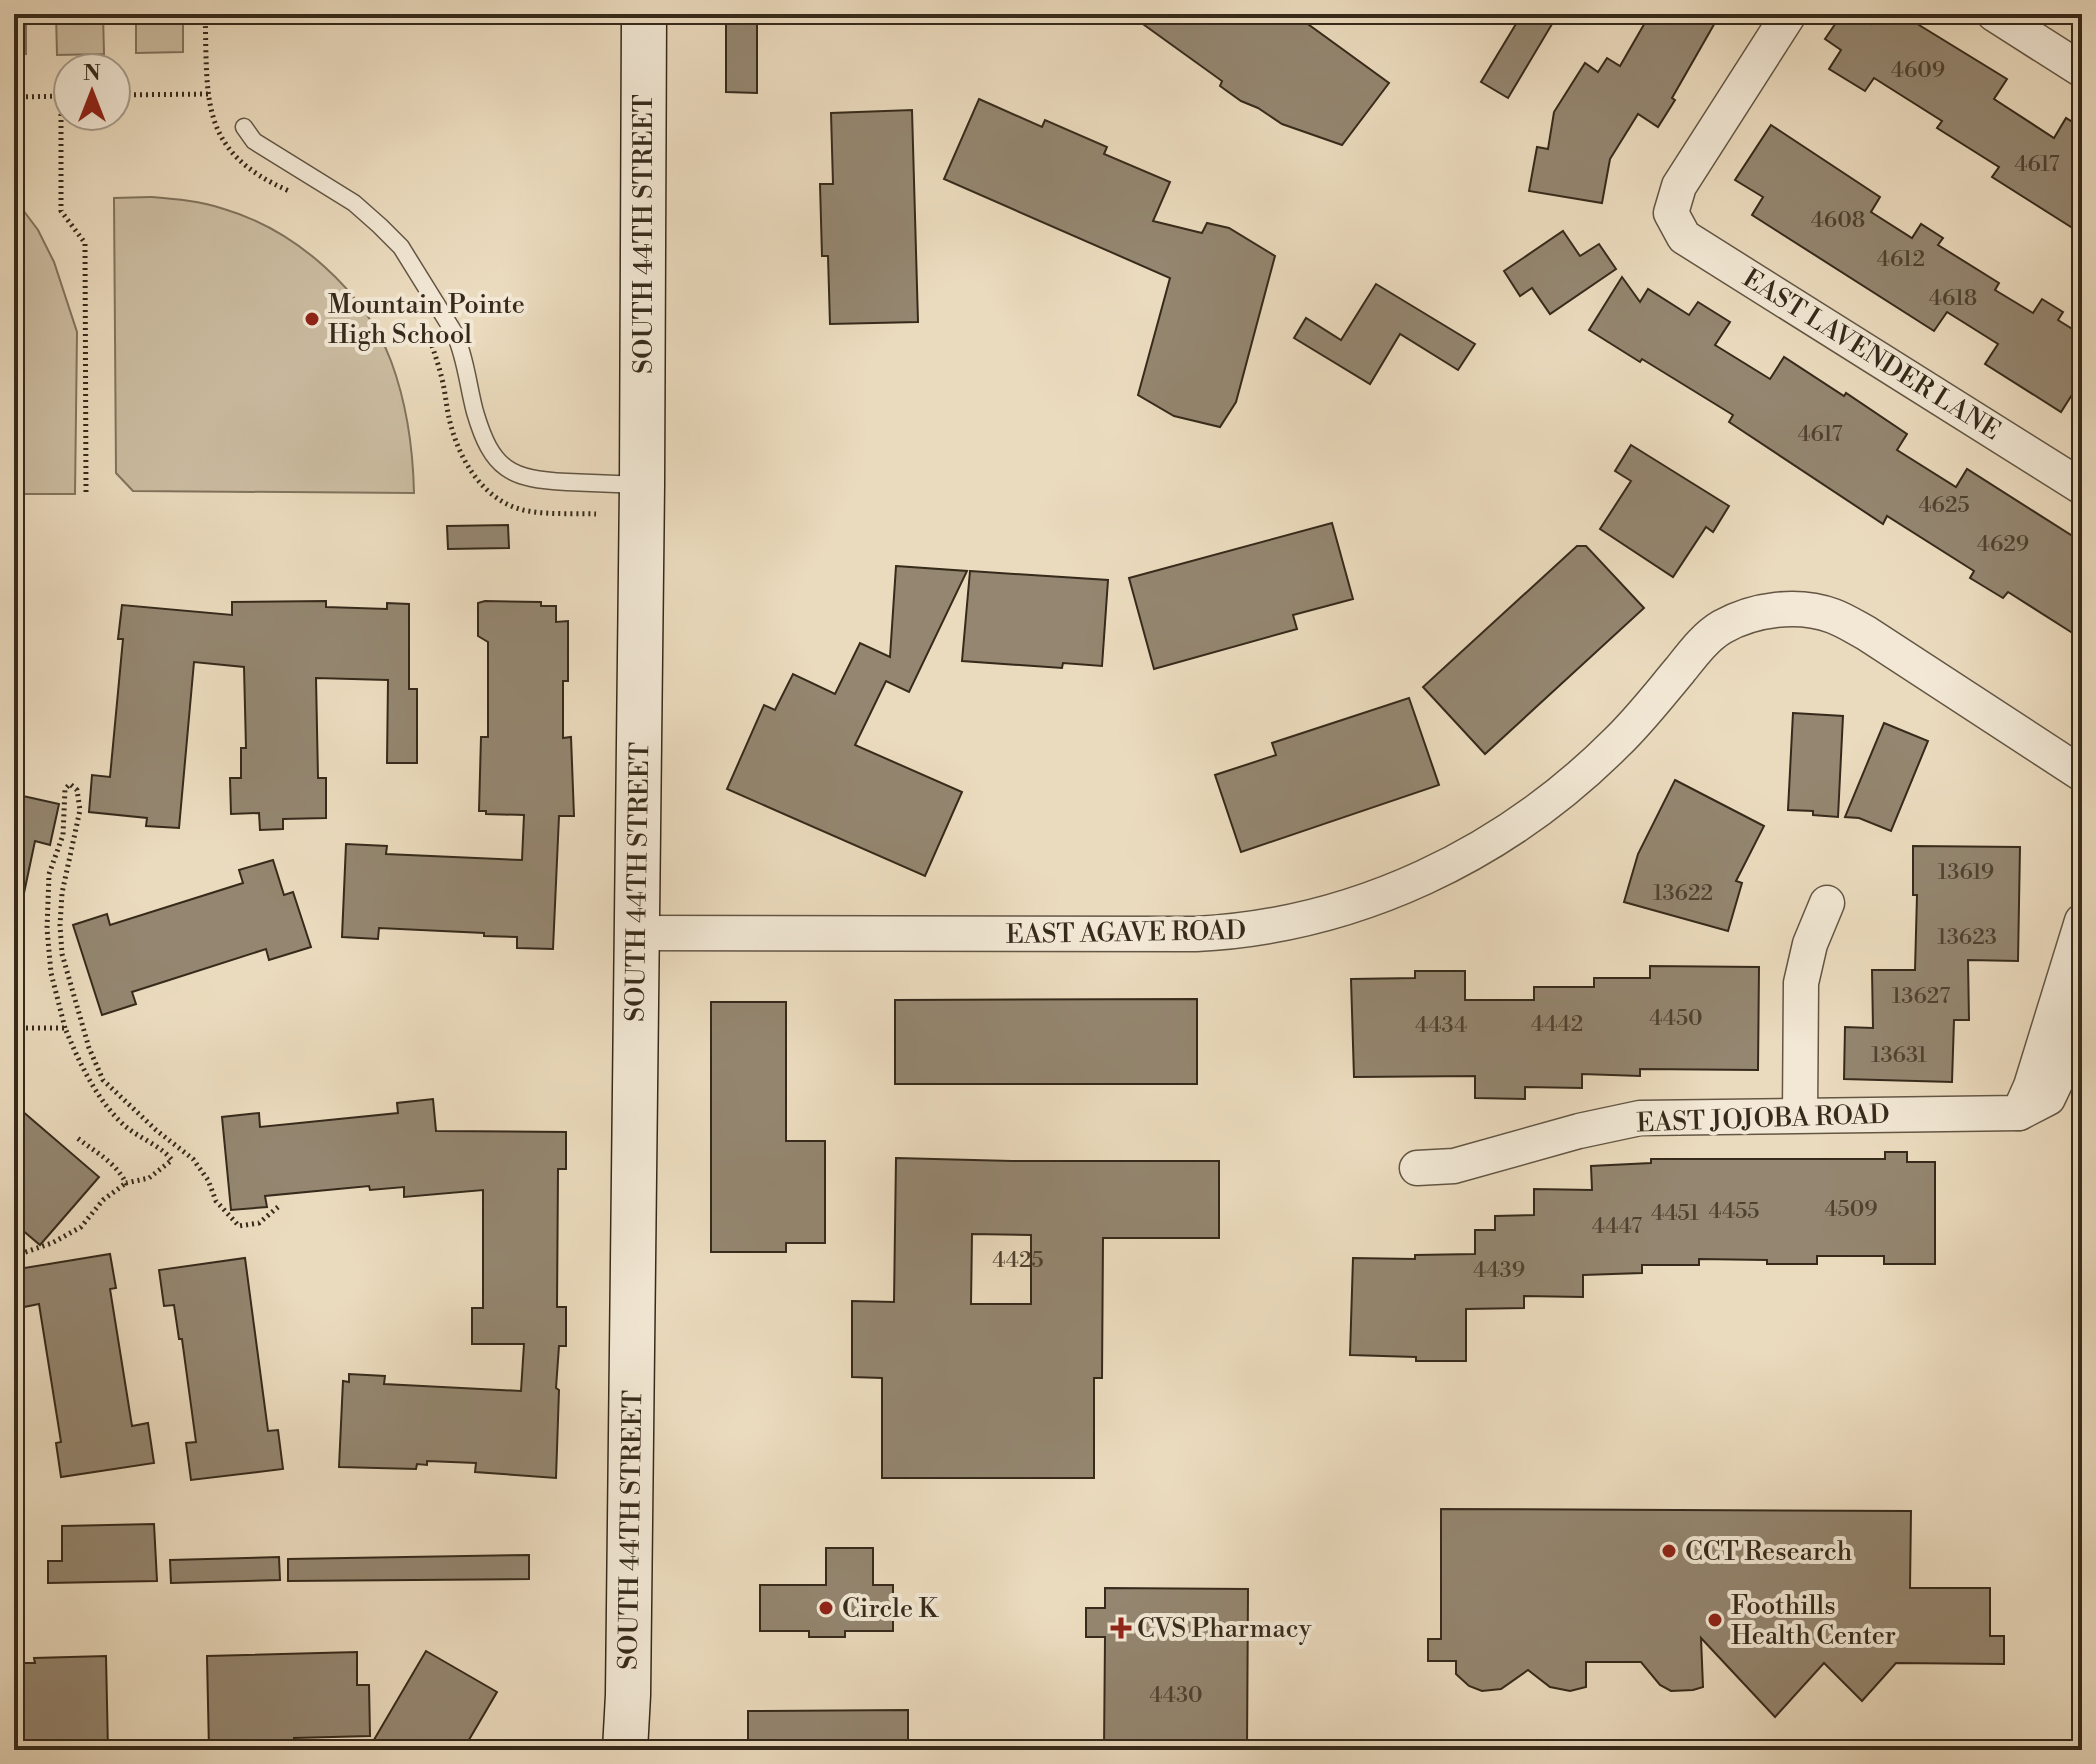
<svg xmlns="http://www.w3.org/2000/svg" width="2096" height="1764" font-family="'Libre Bodoni',serif">
	<style>
		.green { fill: #ccbda2; stroke: #81745e; stroke-width: 2 }
		.building { fill: #948670; stroke: #362a1b; stroke-width: 2; fill-rule: evenodd }
		.lines { fill: none; stroke-linecap: round; stroke-linejoin: round }
		.lane-casing { stroke: #635644; stroke-width: 19 }
		.street-casing { stroke: #635644; stroke-width: 37 }
		.secondary-casing { stroke: #362a1b; stroke-width: 47 }
		.path { stroke: #362a1b; stroke-width: 5; stroke-dasharray: 2 4; stroke-linecap: butt }
		.lane { stroke: #f2e8d5; stroke-width: 16 }
		.street { stroke: #f2e8d5; stroke-width: 34 }
		.secondary { stroke: #f2e8d5; stroke-width: 44 }
		.poi-dot { fill: #8f2418; stroke: #f2e8d5; stroke-width: 3 }
		.labels { text-anchor: middle; stroke-width: 8; stroke-linejoin: round; paint-order: stroke }
		.number-label { font-size: 22px; fill: #4e4130 }
		.street-label { font-size: 26px; fill: #362a1b; stroke: #f2e8d5 }
		.poi-label { font-size: 26px; fill: #362a1b; stroke: #f2e8d5; text-anchor: start }
	</style>
	<rect width="100%" height="100%" fill="#ebdbbe"/>
	<filter id="stains"><feTurbulence type="fractalNoise" baseFrequency=".0025" numOctaves="4"/><feColorMatrix values="0 0 0 0 .2 0 0 0 0 .09 0 0 0 0 .02 0 0 0 .5 -.17"/></filter>
	<radialGradient id="worn" r=".72"><stop offset=".6" stop-color="#630" stop-opacity="0"/><stop offset="1" stop-color="#630" stop-opacity=".3"/></radialGradient>
	<g class="green">
		<path d="M14,14H26V54L14,55Z"/>
		<path d="M56,14H103L104,54L57,55Z"/>
		<path d="M136,14H183V52L136,53Z"/>
		<path d="M151,197C175,199 200,201 224,209C295,230 364,290 391,361C407,404 413,447 414,493L133,491L116,473L114,198Z"/>
		<path d="M14,198L38,230L54,262L77,332L75,494H14Z"/>
	</g>
	<g class="building">
		<path d="M726,14H757V93L726,92Z"/>
		<path d="M1129,14H1294L1389,83L1342,145L1282,124L1258,108L1241,101L1220,86L1222,81Z"/>
		<path d="M1522,14H1558L1508,98L1481,82Z"/>
		<path d="M1650,14H1720L1672,98L1675,100L1658,127L1638,114L1610,159L1602,203L1529,191L1537,147L1548,149L1554,112L1585,63L1598,72L1607,58L1620,66Z"/>
		<path d="M1842,14H1856L1871,24L1877,14H1901L2007,79L1994,99L2054,138L2066,118L2082,128V234L1992,177L1999,167L1937,128L1942,121L1874,78L1865,91L1829,69L1841,50L1825,39Z"/>
		<path d="M979,99L1042,127L1045,120L1107,147L1104,154L1170,182L1153,221L1202,233L1207,223L1229,228L1275,256L1236,402L1220,427L1174,416L1138,395L1170,278L944,179Z"/>
		<path d="M912,110L918,322L830,324L828,256H822L820,184H833L831,113Z"/>
		<path d="M1771,125L1880,197L1871,212L1912,238L1921,224L1943,238L1938,245L1999,283L1995,290L2033,313L2042,299L2063,312L2058,320L2082,335V379L2061,412L1985,364L1998,344L1947,312L1934,331L1752,215L1763,197L1735,180Z"/>
		<path d="M1563,231L1580,256L1599,244L1616,269L1550,314L1532,288L1520,296L1504,271Z"/>
		<path d="M1622,277L1640,302L1648,289L1689,315L1698,302L1730,322L1715,345L1770,379L1784,357L1844,396L1846,393L1907,434L1897,450L1956,487L1967,469L2082,542V639L2008,592L2003,598L1970,578L1974,571L1887,516L1883,524L1729,422L1733,415L1642,359L1640,362L1589,330Z"/>
		<path d="M1376,284L1475,344L1458,370L1400,334L1370,384L1294,338L1306,318L1341,340Z"/>
		<path d="M1631,445L1729,506L1713,532L1706,527L1673,577L1600,529L1631,481L1615,471Z"/>
		<path d="M1332,523L1353,599L1293,615L1297,629L1154,669L1129,578Z"/>
		<path d="M508,525L509,548L448,549L447,526Z"/>
		<path d="M1577,546H1586L1644,608L1485,754L1423,687Z"/>
		<path d="M896,566L967,571L909,692L886,681L855,745L962,792L925,876L727,789L764,705L775,710L793,674L835,694L860,643L890,657Z"/>
		<path d="M970,571L1108,580L1102,666L1063,663L1062,668L962,661Z"/>
		<path d="M326,601V607L387,609V603L409,604V689H417V763H387L388,680L316,678L318,778H326V818L283,819V829L260,830L259,813L231,814L230,778H241V748H246L244,667L194,662L179,828L146,826L147,818L89,812L92,775L110,777L123,639H118L122,605L232,615V602Z"/>
		<path d="M485,601L541,602V606H556V622L568,621V681H563V738L571,737L574,816H559L553,949L517,948V937L484,936V933L379,928L378,939L342,937L346,844L387,846L386,854L522,860L524,815L486,814V811H479L481,737H488V642L478,636V603Z"/>
		<path d="M1409,698L1439,785L1241,852L1215,775L1276,755L1272,743Z"/>
		<path d="M1793,713L1843,716L1838,817L1813,815V811L1788,810Z"/>
		<path d="M1884,723L1928,741L1891,831L1859,818L1845,817Z"/>
		<path d="M1675,780L1764,826L1736,881L1742,883L1728,931L1624,902L1638,854Z"/>
		<path d="M14,794L59,804L50,845L35,841L24,893L14,891Z"/>
		<path d="M1913,846L2020,847L2018,961L1968,960L1969,1020H1954L1952,1082L1844,1079L1845,1027L1873,1028L1872,970H1915L1917,895H1913Z"/>
		<path d="M273,860L284,895L293,892L311,947L269,960L266,949L132,992L136,1004L102,1015L73,925L107,914L110,925L243,883L239,870Z"/>
		<path d="M1650,966L1759,967L1758,1070L1640,1069V1076L1582,1074V1088L1525,1087V1099L1475,1098V1076L1354,1077L1351,979L1415,978V971H1465V1000H1534V987H1594V978H1650Z"/>
		<path d="M1197,999V1084H895V1000Z"/>
		<path d="M711,1002H786V1141H825V1243H786V1252H711Z"/>
		<path d="M433,1099L436,1131L566,1132V1169H558L557,1307H566V1346H559L556,1388L559,1390L556,1478L475,1472L476,1463L427,1461V1465L417,1464L416,1469L339,1467L343,1381L349,1382V1374L385,1376L384,1384L521,1391L524,1344H472V1308H483V1190L404,1197V1187L370,1190L369,1186L265,1196L267,1207L231,1210L222,1117L259,1113L260,1127L398,1113L397,1103Z"/>
		<path d="M14,1104L99,1177L40,1245L14,1223Z"/>
		<path d="M1885,1152H1907V1162H1935V1264H1884V1256H1817V1264H1767V1260L1699,1259V1265H1642V1273L1583,1275V1297L1524,1296V1308L1466,1309V1361H1416V1357L1350,1355L1353,1258L1415,1259V1255L1475,1254V1230H1495V1216L1534,1215V1189L1592,1190L1591,1166L1651,1163V1159H1885Z"/>
		<path d="M896,1158L1012,1161H1219V1238H1103L1102,1378H1094V1478H882V1378L852,1377V1301L894,1302ZM972,1234L1031,1235V1304H971Z"/>
		<path d="M110,1254L116,1288L110,1289L132,1426L148,1423L154,1463L61,1477L56,1443L61,1442L39,1304L24,1307L18,1269Z"/>
		<path d="M245,1258L268,1431L278,1430L283,1469L191,1480L186,1443L196,1442L182,1339H179L174,1305L164,1306L159,1270Z"/>
		<path d="M1441,1509L1911,1511L1910,1588H1990V1636H2004V1664L1896,1663L1862,1701L1824,1663L1775,1717L1701,1638L1703,1687L1693,1690L1671,1691L1660,1685L1641,1662H1586V1687L1570,1691L1550,1687L1528,1670L1501,1689L1482,1691L1469,1686L1456,1674V1661H1428V1639H1441Z"/>
		<path d="M154,1524L157,1581L48,1583V1561H62V1526Z"/>
		<path d="M826,1548H873V1585H893V1631H845V1637H809V1631H760V1585H826Z"/>
		<path d="M529,1555V1579L288,1581V1559Z"/>
		<path d="M279,1557L280,1580L171,1583L170,1560Z"/>
		<path d="M1105,1588L1248,1589L1247,1750H1104L1105,1637H1086V1608H1105Z"/>
		<path d="M426,1651L497,1692L463,1750H368Z"/>
		<path d="M357,1652V1685H369L370,1736L294,1738V1750H209L207,1656Z"/>
		<path d="M106,1656L108,1750H24L22,1663H35L34,1658Z"/>
		<path d="M908,1710V1750H748V1711Z"/>
	</g>
	<g class="lines">
		<g class="lane-casing">
			<path id="lane" d="M244,127L254,141L354,203L380,226L401,247L455,334C466,359 468,386 475,412C492,470 510,479 567,482C592,483 617,484 641,485"/>
		</g>
		<g class="street-casing">
			<g id="street">
				<path d="M1789,14L1679,186L1671,213L1684,237L2082,487"/>
				<path d="M1994,14L2082,70"/>
				<path d="M636,933L1196,934C1355,926 1504,855 1616,743C1639,721 1659,695 1680,670C1692,655 1705,637 1722,627C1754,609 1798,603 1833,616C1844,620 1855,627 1866,633L2082,774"/>
				<path d="M2019,1113L2031,1086L2082,921"/>
				<path d="M1800,1115L1801,983L1810,944L1827,903"/>
				<path d="M1417,1168L1454,1166L1579,1131L1640,1118L2019,1113L2048,1098L2082,1026"/>
			</g>
		</g>
		<g class="secondary-casing">
			<path id="secondary" d="M625,1750L628,1695L642,485L644,14"/>
		</g>
		<g class="path">
			<path d="M205,14C208,100 198,151 289,191"/>
			<path d="M116,95L208,94"/>
			<path d="M61,96V211L85,243L86,492"/>
			<path d="M14,97L68,96"/>
			<path d="M430,340C434,352 438,363 441,375C445,389 446,404 449,418C458,458 483,503 528,511C550,515 574,513 596,514"/>
			<path d="M14,1028H65C79,1062 97,1101 125,1126C139,1138 160,1145 172,1160L149,1178L126,1183C114,1160 94,1152 75,1136"/>
			<path d="M65,1028L51,973L47,929L49,874L63,835L65,789L70,784L77,790L80,810L62,893L60,925L62,954L89,1048L103,1080L156,1130L193,1159L208,1180L216,1201L239,1226L259,1223L278,1207"/>
			<path d="M14,1256L52,1243L81,1227L103,1200L126,1183"/>
		</g>
		<use href="#lane" class="lane"/>
		<use href="#street" class="street"/>
		<use href="#secondary" class="secondary"/>
	</g>
	<g class="poi-dot">
		<circle cx="312" cy="319" r="8"/>
		<circle cx="1669" cy="1551" r="8"/>
		<circle cx="826" cy="1608" r="8"/>
		<circle cx="1715" cy="1620" r="8"/>
		<path d="M1117 1616h8v8h8v8h-8v8h-8v-8h-8v-8h8z"/>
	</g>
	<g class="labels">
		<g class="number-label">
			<text x="1918" y="77">4609</text>
			<text x="2037" y="171">4617</text>
			<text x="1838" y="227">4608</text>
			<text x="1901" y="266">4612</text>
			<text x="1953" y="305">4618</text>
			<text x="1820" y="441">4617</text>
			<text x="1944" y="512">4625</text>
			<text x="2003" y="551">4629</text>
			<text x="1966" y="879">13619</text>
			<text x="1683" y="900">13622</text>
			<text x="1967" y="944">13623</text>
			<text x="1921" y="1003">13627</text>
			<text x="1676" y="1025">4450</text>
			<text x="1557" y="1031">4442</text>
			<text x="1441" y="1032">4434</text>
			<text x="1899" y="1062">13631</text>
			<text x="1851" y="1216">4509</text>
			<text x="1734" y="1218">4455</text>
			<text x="1675" y="1220">4451</text>
			<text x="1617" y="1233">4447</text>
			<text x="1018" y="1267">4425</text>
			<text x="1499" y="1277">4439</text>
			<text x="1176" y="1702">4430</text>
		</g>
		<g class="street-label">
			<text transform="translate(643 234) rotate(-90)" y="9">SOUTH 44TH STREET</text>
			<text transform="translate(1872 354) rotate(32)" y="9">EAST LAVENDER LANE</text>
			<text transform="translate(637 882) rotate(-89)" y="9">SOUTH 44TH STREET</text>
			<text transform="translate(1126 932) rotate(-1)" y="9">EAST AGAVE ROAD</text>
			<text transform="translate(1763 1118) rotate(-2)" y="9">EAST JOJOBA ROAD</text>
			<text transform="translate(630 1530) rotate(-89)" y="9">SOUTH 44TH STREET</text>
		</g>
		<g class="poi-label">
			<text x="328" y="313">Mountain Pointe<tspan x="328" dy="30">High School</tspan></text>
			<text x="1685" y="1560">CCT Research</text>
			<text x="1731" y="1614">Foothills<tspan x="1731" dy="30">Health Center</tspan></text>
			<text x="842" y="1617">Circle K</text>
			<text x="1137" y="1637">CVS Pharmacy</text>
		</g>
	</g>
	<rect width="2096" height="1764" fill="none" stroke="#ebdbbe" stroke-width="48"/>
	<rect x="16" y="16" width="2064" height="1732" fill="none" stroke="#362a1b" stroke-width="4"/>
	<rect x="24" y="24" width="2048" height="1716" fill="none" stroke="#362a1b" stroke-width="2"/>
	<g transform="translate(92 92)"><circle r="38" fill="#f2e8d5" stroke="#a79c8b" stroke-width="2"/>
	<path d="M0-6L14 30L0 20L-14 30Z" fill="#8f2418"/>
	<text y="-12" font-size="22" font-weight="bold" text-anchor="middle" fill="#362a1b">N</text>
	</g>
	<rect width="100%" height="100%" filter="url(#stains)"/>
	<rect width="100%" height="100%" fill="url(#worn)"/>
</svg>
